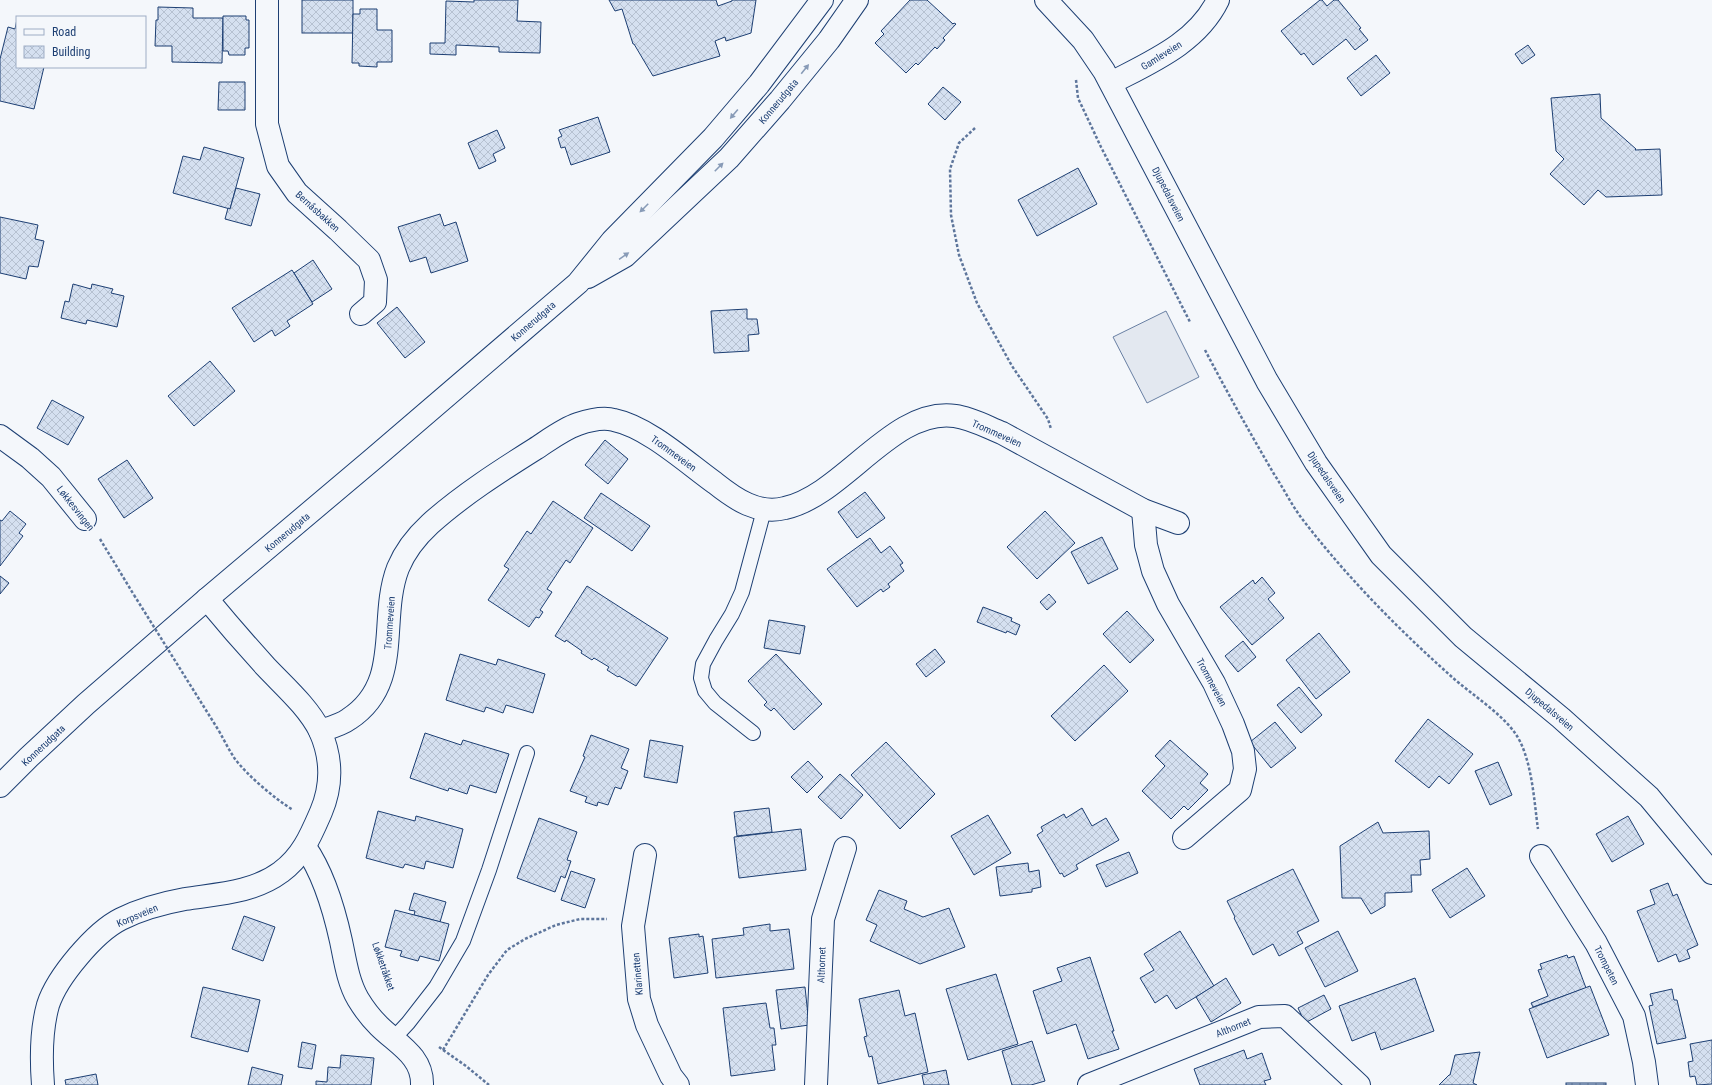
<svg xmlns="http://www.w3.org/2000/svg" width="1712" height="1085" font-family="'Roboto Condensed',sans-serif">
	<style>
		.parking { fill: #e3e8f0; stroke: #687fa3 }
		.building { fill: url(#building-cross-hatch); stroke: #1d3f73 }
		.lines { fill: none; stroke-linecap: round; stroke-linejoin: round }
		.service-casing { stroke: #1d3f73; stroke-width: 16 }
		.minor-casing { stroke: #1d3f73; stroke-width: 24 }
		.tertiary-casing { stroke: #1d3f73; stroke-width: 24 }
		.secondary-casing { stroke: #1d3f73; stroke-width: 24 }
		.path { stroke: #5e769c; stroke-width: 2.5; stroke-dasharray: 3 2; stroke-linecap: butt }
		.service { stroke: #f4f7fb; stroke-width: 14 }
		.minor { stroke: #f4f7fb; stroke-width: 22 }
		.tertiary { stroke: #f4f7fb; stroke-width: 22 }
		.secondary { stroke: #f4f7fb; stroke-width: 22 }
		.path-bridge { stroke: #5e769c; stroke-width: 2.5; stroke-dasharray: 3 2; stroke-linecap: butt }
		.oneway { fill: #889bb7 }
		.labels { text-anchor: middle; stroke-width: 3; stroke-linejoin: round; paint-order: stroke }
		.street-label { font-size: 10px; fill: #1d3f73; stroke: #f4f7fb }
	</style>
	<defs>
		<pattern id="building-cross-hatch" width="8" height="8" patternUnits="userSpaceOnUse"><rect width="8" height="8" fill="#d5e0f0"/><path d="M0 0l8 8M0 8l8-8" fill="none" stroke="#b6c1d1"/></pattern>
	</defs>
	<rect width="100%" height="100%" fill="#f4f7fb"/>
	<path class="parking" d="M1166,311L1199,377L1147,403L1113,337Z"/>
	<g class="building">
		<rect x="302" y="0" width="51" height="33"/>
		<path d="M474,0H518L517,21L541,22L540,53L499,52V47L456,45V55L430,54V43H445L446,1L474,2Z"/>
		<path d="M609,0H716L718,6L732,1V0H756L751,33L726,41L725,37L715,41L720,56L653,76L634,44H633L622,9L615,11Z"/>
		<path d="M910,0H927L953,24L954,23L956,24L943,38L945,40L937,49L935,47L918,65L916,63L906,73L875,43L884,34L881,31Z"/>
		<path d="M1320,0H1322L1327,6L1334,0H1338L1361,28L1359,29L1368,40L1355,50L1346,39L1313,65L1304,53L1301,55L1281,31Z"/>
		<path d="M158,7L193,8V18H223L222,63L172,62V46H155L156,20H158Z"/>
		<path d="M360,9H377V30H392V62H377V67L359,66V63H352L353,14H360Z"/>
		<path d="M223,16H246V20H249V48H245V55H229L228,51H223Z"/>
		<path d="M17,19V67H44L34,109L0,101V59L8,27L15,29Z"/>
		<path d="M1528,45L1535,55L1522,64L1515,54Z"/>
		<path d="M1376,55L1390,73L1361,96L1347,78Z"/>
		<path d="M219,82H245V110H218Z"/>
		<path d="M943,87L961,102L945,120L928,104Z"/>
		<path d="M1600,94L1601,118L1636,149L1635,150L1660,149L1662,195L1606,197L1598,190L1584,205L1550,174L1564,159L1556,151L1551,98Z"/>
		<path d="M598,117L610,152L571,165L565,147L561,148L558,138L562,136L559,130Z"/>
		<path d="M497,130L505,148L493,154L496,161L479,169L468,143Z"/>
		<path d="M204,147L244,158L230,209L173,193L183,156L200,160Z"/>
		<path d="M1078,168L1097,204L1037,236L1018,200Z"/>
		<path d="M236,188L260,194L251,226L225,219L228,208L230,209Z"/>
		<path d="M440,214L444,226L456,222L468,261L431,273L426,257L410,262L398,227Z"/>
		<path d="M0,217L38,225L35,239L44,241L38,267L29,266L26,279L0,273Z"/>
		<path d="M313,260L332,289L312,302L294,273Z"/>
		<path d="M292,270L313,304L287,321L290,326L275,336L272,330L254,342L232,308Z"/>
		<path d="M73,284L91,289L92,284L113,289L111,293L124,296L117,327L87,320L86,324L61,318L65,301L69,302Z"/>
		<path d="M397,307L425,342L405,358L377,323Z"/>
		<path d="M747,309V319H757L759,334L748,335L749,351L714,353L711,311Z"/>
		<path d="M210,361L235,391L194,426L168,396Z"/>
		<path d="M52,400L84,417L68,445L37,428Z"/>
		<path d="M605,440L628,459L608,484L585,465Z"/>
		<path d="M127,460L153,498L124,518L98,479Z"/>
		<path d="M865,492L885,518L857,538L838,512Z"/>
		<path d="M601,493L650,526L632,551L584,518Z"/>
		<path d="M553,501L593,528L570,563L566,560L547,589L552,592L540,610L543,612L539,618L536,617L529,627L488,600L509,569L504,566L527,531L531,534Z"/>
		<path d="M10,511L26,524L19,533L23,536L0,566V520L2,521Z"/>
		<path d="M1045,511L1075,543L1037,579L1007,547Z"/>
		<path d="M1102,537L1118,569L1088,584L1071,552Z"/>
		<path d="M870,538L881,553L890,546L903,563L900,565L904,571L888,584L890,587L883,592L881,589L857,607L827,569Z"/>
		<path d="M0,576L9,583L0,594Z"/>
		<path d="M1262,577L1275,593L1268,599L1284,618L1252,645L1220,607L1253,580L1255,584Z"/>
		<path d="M587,586L668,638L636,686L619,676L618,677L607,670L609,667L594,658L592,660L581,653L582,651L566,640L565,642L555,636Z"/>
		<path d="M1049,594L1056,602L1047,610L1040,602Z"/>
		<path d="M983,607L1012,618L1011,621L1020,625L1016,635L1007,631L1006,633L977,622Z"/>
		<path d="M1127,611L1154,640L1130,663L1103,634Z"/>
		<path d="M769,620L805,626L800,654L764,648Z"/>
		<path d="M1319,633L1350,672L1316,699L1286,660Z"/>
		<path d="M1243,641L1256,657L1238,672L1225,656Z"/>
		<path d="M935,649L945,662L926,677L916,664Z"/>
		<path d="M460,654L496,665L498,659L545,674L533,713L506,705L503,713L486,707L484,712L446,700Z"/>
		<path d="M776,654L822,704L794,730L774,708L771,711L764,705L767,702L748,681Z"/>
		<path d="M1104,665L1128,691L1075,741L1051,716Z"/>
		<path d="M1299,687L1322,715L1301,733L1277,705Z"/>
		<path d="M1428,719L1473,754L1449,784L1439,776L1429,788L1395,761Z"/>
		<path d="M1275,722L1296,748L1271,768L1250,742Z"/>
		<path d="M425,733L461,745L463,740L509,754L496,793L470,785L467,794L449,788L448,791L410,778Z"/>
		<path d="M591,735L629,749L621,768L628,771L621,789L615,787L608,805L598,802L597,806L585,802L587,797L570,791L585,757L583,756Z"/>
		<path d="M650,740L683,746L677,783L644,777Z"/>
		<path d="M1170,740L1208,774L1200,783L1208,790L1188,810L1184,806L1171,819L1142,791L1165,766L1155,756Z"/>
		<path d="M886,742L935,794L900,829L851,775Z"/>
		<path d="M808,761L823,777L807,793L791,777Z"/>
		<path d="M1498,762L1512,795L1490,805L1475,771Z"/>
		<path d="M840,774L863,795L841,819L818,797Z"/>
		<path d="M769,808L772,832L737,836L734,812Z"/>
		<path d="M1082,808L1092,826L1106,818L1119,840L1076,865L1078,869L1064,877L1062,873L1060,874L1037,835L1043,831L1041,827L1064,814L1066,818Z"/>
		<path d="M378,811L415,821L416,816L463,829L453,868L426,861L424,869L405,864L403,868L366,858Z"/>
		<path d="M988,815L1011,853L974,875L951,836Z"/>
		<path d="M1628,816L1644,844L1612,862L1596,834Z"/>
		<path d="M539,818L577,832L567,860L571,861L565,878L561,876L555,892L517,878Z"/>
		<path d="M1378,822L1383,833L1429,831L1430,859L1420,860L1421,875H1411L1412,892L1385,893V906L1371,914L1361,898H1342L1340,846Z"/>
		<path d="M801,829L806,870L739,878L734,837Z"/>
		<path d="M1129,852L1138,873L1106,887L1096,865Z"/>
		<path d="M1028,863L1029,872L1039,870L1041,887L1032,889V892L1000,896L996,867Z"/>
		<path d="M1467,868L1485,896L1450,918L1432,890Z"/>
		<path d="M1293,869L1319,921L1297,932L1303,943L1279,956L1273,944L1253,955L1234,918L1235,917L1227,901Z"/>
		<path d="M571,871L595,879L585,908L561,900Z"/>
		<path d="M1668,883L1673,896L1677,894L1698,945L1687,950L1690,958L1679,962L1676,954L1658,962L1637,911L1655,904L1650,890Z"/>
		<path d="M879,890L907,901L904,909L923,917L949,908L965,947L920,964L870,941L877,925L866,920Z"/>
		<path d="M414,893L446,902L440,922L414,915L415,911L409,910Z"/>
		<path d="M395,910L449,924L439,961L420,956L418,961L400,956L402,951L385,947Z"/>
		<path d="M244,916L275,927L263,961L232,949Z"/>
		<path d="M770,924V931L789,929L794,969L716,978L712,939L744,935L743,928Z"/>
		<path d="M1180,931L1214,986L1176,1009L1167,995L1155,1003L1140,978L1154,970L1144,954Z"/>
		<path d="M1338,931L1358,971L1325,987L1305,948Z"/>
		<path d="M699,934V937L703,936L708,973L674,978L669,938Z"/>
		<path d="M1567,955L1568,958L1574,956L1586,988L1533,1007L1531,1003L1548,996L1538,970L1542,969L1540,964Z"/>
		<path d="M1090,957L1114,1031H1112L1119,1049L1088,1059L1076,1024L1047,1034L1033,991L1062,981L1057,968Z"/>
		<path d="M996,974L1018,1044L968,1060L946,989Z"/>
		<path d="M1226,978L1241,1003L1211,1022L1196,997Z"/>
		<path d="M1415,978L1434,1031L1381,1050L1375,1032L1352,1041L1339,1006Z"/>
		<path d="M1590,986L1609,1035L1547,1058L1529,1009Z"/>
		<path d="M203,987L260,1000L248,1052L191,1037Z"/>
		<path d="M805,987L809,1025L781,1029L776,990Z"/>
		<path d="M1672,989L1674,1000H1677L1686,1038L1657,1044L1649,1006L1653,1005L1650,994Z"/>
		<path d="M899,990L905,1016L915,1013L928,1072L878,1084L872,1056L869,1057L864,1037L867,1036L859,999Z"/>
		<path d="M1324,995L1331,1009L1305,1023L1298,1008Z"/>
		<path d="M766,1003L770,1028H774L776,1045H772L775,1070L731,1076L723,1008Z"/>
		<path d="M1712,1040V1084L1697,1085L1695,1076L1690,1077L1688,1062L1693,1061L1690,1044Z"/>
		<path d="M1032,1041L1045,1081L1031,1085H1012L1002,1051Z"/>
		<path d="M302,1042L316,1045L312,1069L298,1067Z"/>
		<path d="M1244,1050L1247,1059L1262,1053L1271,1079L1264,1081L1266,1085H1200L1194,1069Z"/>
		<path d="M1480,1052L1473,1083L1477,1085H1439L1449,1075H1450L1455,1055Z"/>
		<path d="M341,1055L374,1058L371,1085H316V1081L327,1082L328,1067L340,1068Z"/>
		<path d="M252,1067L283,1075L281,1085H248Z"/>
		<path d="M946,1070L949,1085H924L922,1075Z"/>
		<path d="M96,1074L98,1085H66L65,1080Z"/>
		<rect x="1566" y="1083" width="40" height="2"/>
	</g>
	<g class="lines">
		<g class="service-casing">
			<g id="service">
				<path d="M753,733L715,703L705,691L701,678L703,664L716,640L732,614L742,592L764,510"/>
				<path d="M394,1038L408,1023L436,987L463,941L489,870L527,753"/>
			</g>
		</g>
		<g class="minor-casing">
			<g id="minor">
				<path d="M267,0V124L278,166L297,193L338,230L369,260L376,280L375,302L361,314"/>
				<path d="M1111,83C1151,62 1197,43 1218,0"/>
				<path d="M0,436L30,458L51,477L85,519"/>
				<path d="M1143,510L1146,545L1153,571L1168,604L1214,683L1233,724L1243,751L1245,769L1240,790L1184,838"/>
				<path d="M320,731C329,728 341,725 349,719C404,683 378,620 398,568C405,551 417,536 430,524C461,496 500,471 535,449C549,440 563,429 578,424C590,420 603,417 614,420C648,427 687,463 715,483C735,499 758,515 785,508C844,495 893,407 955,416C971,418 987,427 1002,433L1143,510L1178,523"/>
				<path d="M305,847C324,874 334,909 341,941C345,960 348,982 358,999C364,1009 371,1018 379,1026C397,1044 423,1056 422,1085"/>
				<path d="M645,855L633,926L639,999L647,1025L671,1076L678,1085"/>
				<path d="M1541,856L1596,943L1634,1016L1644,1062L1647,1085"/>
				<path d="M43,1085C41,1059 41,1030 48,1005C57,977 95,932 121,919C141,909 163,903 185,899C217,894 253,893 281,872C302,857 311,835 321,812C332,786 332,758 320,731C308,707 285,687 266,667C246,645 226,622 207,599"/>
				<path d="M816,1085L823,919L845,848"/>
				<path d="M1089,1085L1259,1017L1285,1016L1359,1085"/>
			</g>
		</g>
		<g class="tertiary-casing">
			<path id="tertiary" d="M1046,0L1083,40L1104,71L1267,381L1316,463L1381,555L1463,637L1561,718L1649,797L1712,873"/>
		</g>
		<g class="secondary-casing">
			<g id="secondary">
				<path d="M588,277L625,256L729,158L780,100L829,40L857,0"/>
				<path d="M0,786L29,757L86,704L207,599L373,459L578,283L612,241L713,138L759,84L822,0"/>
			</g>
		</g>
		<g class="path">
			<path d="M1076,80L1078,98L1101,147L1190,322"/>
			<path d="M975,128L959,143L950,169L951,215L959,255L977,303L1012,366L1048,419L1051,429"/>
			<path d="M1205,350C1227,392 1250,433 1274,474C1284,489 1292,506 1303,520C1347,577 1398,629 1452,677C1471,694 1501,713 1515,733C1532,757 1534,801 1538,829"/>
			<path d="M100,539L134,595"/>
			<path d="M219,731C224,740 229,750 235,759C248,776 274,798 293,810"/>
			<path d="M439,1047L466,1066L489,1085"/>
			<path d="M443,1050L488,975L507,950L525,939L556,925L580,919H607"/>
		</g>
		<use href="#service" class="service"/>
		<use href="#minor" class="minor"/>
		<use href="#tertiary" class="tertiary"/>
		<use href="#secondary" class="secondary"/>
		<path class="path-bridge" d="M134,595L219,731"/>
	</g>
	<defs><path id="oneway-solid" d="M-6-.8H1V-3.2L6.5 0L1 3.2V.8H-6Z"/></defs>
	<g class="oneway">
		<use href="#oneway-solid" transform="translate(805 69) rotate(-51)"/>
		<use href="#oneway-solid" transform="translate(734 114) rotate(130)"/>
		<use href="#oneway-solid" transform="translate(719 167) rotate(-45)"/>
		<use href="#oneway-solid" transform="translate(644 208) rotate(135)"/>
		<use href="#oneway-solid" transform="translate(624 256) rotate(-35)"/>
	</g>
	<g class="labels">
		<g class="street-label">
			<text transform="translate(1161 55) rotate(-32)" y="4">Gamleveien</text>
			<text transform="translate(778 101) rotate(-50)" y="4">Konnerudgata</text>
			<text transform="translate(1169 194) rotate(63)" y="4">Djupedalsveien</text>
			<text transform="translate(318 211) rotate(42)" y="4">Bernåsbakken</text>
			<text transform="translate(533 321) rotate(-41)" y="4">Konnerudgata</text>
			<text transform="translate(997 433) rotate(24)" y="4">Trommeveien</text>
			<text transform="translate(674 453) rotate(36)" y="4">Trommeveien</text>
			<text transform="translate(1327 477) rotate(56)" y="4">Djupedalsveien</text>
			<text transform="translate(76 508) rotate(52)" y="4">Løkkesvingen</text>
			<text transform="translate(287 532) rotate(-40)" y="4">Konnerudgata</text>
			<text transform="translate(389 623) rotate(-86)" y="4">Trommeveien</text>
			<text transform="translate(1212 682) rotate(62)" y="4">Trommeveien</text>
			<text transform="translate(1550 709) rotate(40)" y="4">Djupedalsveien</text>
			<text transform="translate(43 745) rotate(-43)" y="4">Konnerudgata</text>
			<text transform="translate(137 915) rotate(-23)" y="4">Korpsveien</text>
			<text transform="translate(821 965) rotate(-88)" y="4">Althornet</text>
			<text transform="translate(1607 965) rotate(63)" y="4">Trompeten</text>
			<text transform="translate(384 966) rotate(71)" y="4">Løkketråkket</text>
			<text transform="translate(637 974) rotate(-95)" y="4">Klarinetten</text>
			<text transform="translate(1233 1027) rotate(-22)" y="4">Althornet</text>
		</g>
	</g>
	<rect x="16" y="16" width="130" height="52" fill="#f4f7fb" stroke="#9eadc5"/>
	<rect x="24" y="29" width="20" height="6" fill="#f4f7fb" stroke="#9eadc5"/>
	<text x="52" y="36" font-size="12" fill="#1d3f73">Road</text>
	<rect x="24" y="46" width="20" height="12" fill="url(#building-cross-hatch)" stroke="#9eadc5"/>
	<text x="52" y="56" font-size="12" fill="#1d3f73">Building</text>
</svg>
